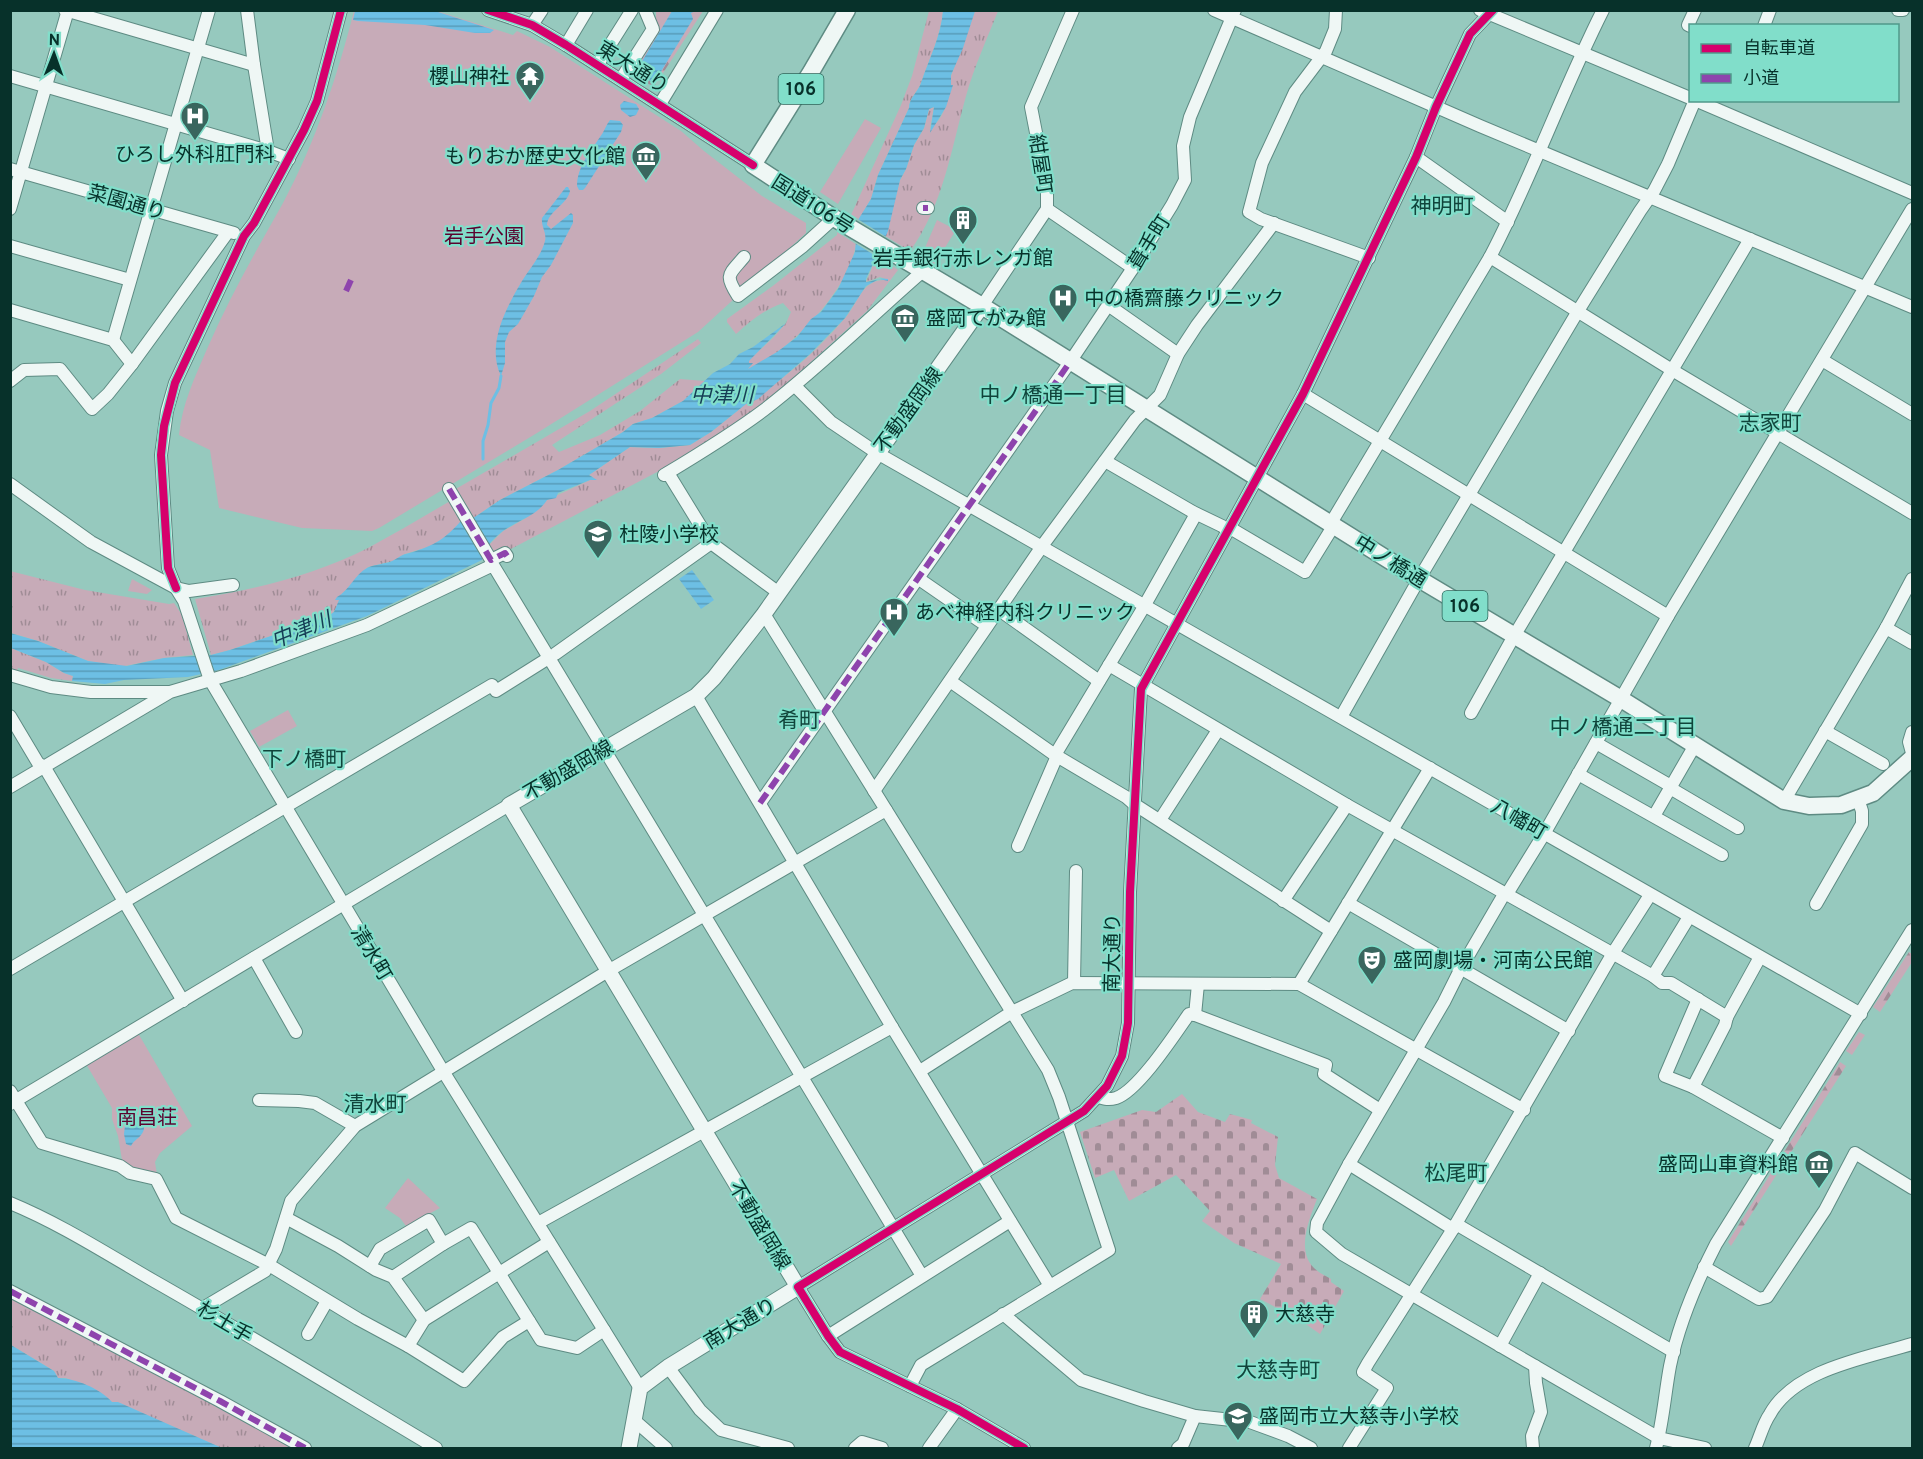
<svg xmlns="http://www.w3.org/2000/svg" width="1923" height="1459" font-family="Overpass,'Noto Sans JP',sans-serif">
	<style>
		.grass { fill: url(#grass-tufts) }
		.forest { fill: url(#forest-firs) }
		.cemetery { fill: url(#cemetery-stones) }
		.green { fill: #c7abb8 }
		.water { fill: url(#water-rules) }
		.pier { fill: #96c9be }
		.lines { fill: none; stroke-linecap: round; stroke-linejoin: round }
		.stream { stroke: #6dbfe4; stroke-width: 3 }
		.minor-casing { stroke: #5e8b83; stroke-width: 14 }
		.major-casing { stroke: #5e8b83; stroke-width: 17 }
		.highway-casing { stroke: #5e8b83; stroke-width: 19 }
		.minor { stroke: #eff7f5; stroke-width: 12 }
		.major { stroke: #eff7f5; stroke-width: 15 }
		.highway { stroke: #eff7f5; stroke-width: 16 }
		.quiet { stroke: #8e44ad; stroke-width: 6; stroke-dasharray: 12 6; stroke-linecap: butt }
		.cycleway-casing { stroke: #81deca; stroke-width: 11 }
		.cycleway { stroke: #d6006c; stroke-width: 8 }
		.labels { text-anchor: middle; stroke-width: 4.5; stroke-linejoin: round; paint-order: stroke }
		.shield { fill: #81deca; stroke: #2c655a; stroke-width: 1.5 }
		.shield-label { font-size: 18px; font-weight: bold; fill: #07312a }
		.street-label { font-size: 20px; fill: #07312a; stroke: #81deca }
		.poi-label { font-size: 20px; fill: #07312a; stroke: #81deca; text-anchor: start }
		.park-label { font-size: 20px; fill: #5b032f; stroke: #81deca }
		.neighbourhood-label { font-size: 21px; fill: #10443b; stroke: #81deca }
		.water-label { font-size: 21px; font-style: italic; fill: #153d55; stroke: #81deca }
	</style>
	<defs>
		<pattern id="grass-tufts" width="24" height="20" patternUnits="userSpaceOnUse" patternTransform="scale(1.5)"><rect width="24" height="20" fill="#c7abb8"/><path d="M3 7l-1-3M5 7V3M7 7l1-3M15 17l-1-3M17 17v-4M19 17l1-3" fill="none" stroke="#a08c96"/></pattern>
		<pattern id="forest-firs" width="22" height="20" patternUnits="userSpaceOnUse" patternTransform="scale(1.5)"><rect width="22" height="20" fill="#c7abb8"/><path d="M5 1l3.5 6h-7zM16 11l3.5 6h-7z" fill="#a08c96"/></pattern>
		<pattern id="cemetery-stones" width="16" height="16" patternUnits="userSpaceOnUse" patternTransform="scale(1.5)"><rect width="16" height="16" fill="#c7abb8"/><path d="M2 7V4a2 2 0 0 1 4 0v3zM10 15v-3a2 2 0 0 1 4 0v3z" fill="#a08c96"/></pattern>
		<pattern id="water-rules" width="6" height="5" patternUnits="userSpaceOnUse" patternTransform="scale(1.5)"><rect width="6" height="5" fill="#6dbfe4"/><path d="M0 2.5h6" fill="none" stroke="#589cb9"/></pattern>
	</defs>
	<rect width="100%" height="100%" fill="#96c9be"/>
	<g class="grass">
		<path d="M929,11H943C941,36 929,59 921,83C918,92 909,98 909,108L878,175L871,199L859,219L851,215L901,105L912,76Z"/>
		<path d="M975,11H998C987,39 974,67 966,96C951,150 943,206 910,251L885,236L900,180L906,169L914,145L924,128L929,109L934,107L930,129C950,114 945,93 952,73C959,52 968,32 975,11Z"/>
		<path d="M837,232L856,244C850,289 789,353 747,370L748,361L774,337L786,323L791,312L783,303C764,310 751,320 736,334L727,322V319L774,285L837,235Z"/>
		<path d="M877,256L898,270L867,311L787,384L739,422L659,471L505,552L495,556L486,548L503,531L526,518L547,500L590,480L593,477L589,475L630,447L659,448L690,445L711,432L746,404L758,399C766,388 777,383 786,375C808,358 828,338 846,317C859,301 862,278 888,280L880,277L866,282Z"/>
		<path d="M698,339L701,343L661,374L552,445L559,452L600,435L640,411L680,379L705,381L683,401L652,418L633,424L623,432L558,470L500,500L472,519L454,490L590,411Z"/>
		<path d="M452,500L464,520L443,539L431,546L405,554L393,561L368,567L341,595L337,607L331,615L230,650L211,655L195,599C253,590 315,575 368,548C396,533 424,516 452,500Z"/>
		<path d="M10,571L85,590L169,604L174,603L182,615L193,655L164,658L120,667L88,661L38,641L11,633Z"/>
		<path d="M11,648L46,662L64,673L73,676L72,681L51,678L18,668L17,672L11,669Z"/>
		<path d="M11,1297L294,1448H222L118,1403L112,1402L66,1378H58L54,1371L11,1345Z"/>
	</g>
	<g class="forest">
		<path d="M656,11H703L654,87L632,74L631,65L656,25Z"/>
		<path d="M1909,952L1912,954V962L1880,1012L1873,1007Z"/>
		<path d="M1859,1032L1865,1035L1852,1055L1846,1051Z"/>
		<path d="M1840,1062L1846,1066L1731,1246L1728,1242Z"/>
	</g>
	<path class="cemetery" d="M1182,1094L1198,1112L1225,1122L1230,1114L1252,1120L1251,1123L1278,1137L1275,1165L1279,1178L1317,1199C1309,1220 1296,1250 1314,1268C1319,1273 1326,1276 1331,1279V1282L1344,1291L1320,1334L1284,1309L1277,1318V1308L1260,1299L1281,1264L1234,1243L1202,1221L1210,1211L1176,1175L1129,1201L1114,1170L1095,1178L1080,1132L1142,1110L1156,1112Z"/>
	<g class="green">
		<path d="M354,11H437L513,35L517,31L550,47L681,131L704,151L762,196L806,223V233L698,332L537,433L379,528L372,531L302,528L219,508L210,450L179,435C182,404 195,377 207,349C229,298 256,251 283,203C316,141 337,77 354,11Z"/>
		<path d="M865,119L881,128L838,204L820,192Z"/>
		<path d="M937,220L956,230L934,265L921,257Z"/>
		<path d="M132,579L152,590L147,594L128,591Z"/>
		<path d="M288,710L297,726L259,747L250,731Z"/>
		<path d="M138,1033L192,1126L160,1153L155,1162L157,1175L134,1169L122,1160L118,1136L112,1119V1108L86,1064Z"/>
		<path d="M408,1178L440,1208L406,1226L400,1218L385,1208Z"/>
	</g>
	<g class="water">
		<path d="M355,11H435L494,30L490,33H475L425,25L358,21L353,20Z"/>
		<path d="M672,11L684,12L696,11L691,13L693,19L654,83L635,73Z"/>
		<path d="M943,11H975L963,48L951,75V85H953L946,107L930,133L934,107L929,109L924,128L914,145L906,169L900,180L888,231L866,279V282C875,281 879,277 888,279V281L879,279L866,286L845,318L810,354L758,399L746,404L711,432L690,445L659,448L630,447L589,475L597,480H590L558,493L556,498L547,500C538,515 517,521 503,531C495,537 488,545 482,553V560L367,616L219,670L188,677L124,680L105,684L72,681L73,676L64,673L46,662L11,648L10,633L38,641L88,661L127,666L164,658L211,655L230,650L327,617L334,612L339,600H335L337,597C349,591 355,574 367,568C373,565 383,564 390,562C396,560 400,555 406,554C431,547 443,541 460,522L472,519L500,500L558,470L623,432L633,424L652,418L683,401L713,373L730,364L739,354L753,347L786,323L749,361V363H753L748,369L777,352L797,337L811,319L821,312L838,289L855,252L858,220L871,199L878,175L909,108C909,98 918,92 921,83C929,59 941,36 943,11Z"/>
		<path d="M624,101L636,104L639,109L636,115L630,117L621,110L620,105Z"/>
		<path d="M610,120L620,121L623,125L621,132L585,188L583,190H579L577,186C577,167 590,152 600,137C604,132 606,125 610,120Z"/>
		<path d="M566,187H568L570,191C567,205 548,211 547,225L551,229L571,213L573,215V223L551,265L542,277L534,296L518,324L509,332L505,342V363L501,376C486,345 506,308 522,281C530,268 541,256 545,241C547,233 541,227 542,218Z"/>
		<path d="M692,570L714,600L701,609L679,579Z"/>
		<path d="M130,1114C140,1114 149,1126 141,1135C137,1140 134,1140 131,1146L126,1144L124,1134L126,1117Z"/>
		<path d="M11,1345L54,1371L58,1378C75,1378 101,1389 112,1402H118L222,1448H11Z"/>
	</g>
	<path class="pier" d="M856,218L888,238L879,258L853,242Z"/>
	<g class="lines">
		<path class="stream" d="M483,459V441L488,425L491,403L499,388L501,376"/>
		<g class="minor-casing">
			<g id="minor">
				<path d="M65,10L254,65"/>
				<path d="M247,10L254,65L268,151"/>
				<path d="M341,10L317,101L304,130L254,223L244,236L175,383L167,411L161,455L168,568L176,588L184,601L210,680L443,1071L640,1388"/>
				<path d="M488,10L532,25L566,45L753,165"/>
				<path d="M1214,10L1480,126L1912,307"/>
				<path d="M1336,10L1335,29L1326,51L1295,92L1262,163L1249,212L1261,219L1369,258"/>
				<path d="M1480,10L1690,98"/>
				<path d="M1898,10H1903"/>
				<path d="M532,25L542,10"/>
				<path d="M1690,26L1688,25L1695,10"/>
				<path d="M1764,26L1770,10"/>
				<path d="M566,45L587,10"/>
				<path d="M598,64L632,10"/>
				<path d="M10,76L268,151L289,159"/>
				<path d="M621,79L653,29L645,10"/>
				<path d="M1695,100L1912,193"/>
				<path d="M660,104L717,10"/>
				<path d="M1416,157L1508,222"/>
				<path d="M10,169L234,233"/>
				<path d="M923,208H928"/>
				<path d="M10,209L68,10"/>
				<path d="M1047,209L1133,268"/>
				<path d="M10,246L130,280"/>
				<path d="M744,257C729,275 724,274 738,296L802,247L834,218"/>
				<path d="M1490,257L1672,370L1912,513"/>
				<path d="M1108,305L1178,354"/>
				<path d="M982,306L1047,209V189L1031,107L1073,10"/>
				<path d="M10,310L113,340L132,364"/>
				<path d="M113,340L209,10"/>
				<path d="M1822,360L1912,414"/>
				<path d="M10,381L24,370L60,369L92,409L108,394L132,364L228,232"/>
				<path d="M795,386L831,422L877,453L1861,1014"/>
				<path d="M1303,394L1668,616"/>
				<path d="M1105,461L1193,512L1222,526L1228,531"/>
				<path d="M668,473L711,543L779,593"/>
				<path d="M664,475C699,454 732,434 764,410C820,367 870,317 923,271"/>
				<path d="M10,484L91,542L176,588L189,591L233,585"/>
				<path d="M449,489L491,560L505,553L507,556"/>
				<path d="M1331,523L1490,257C1532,177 1562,91 1603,10"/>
				<path d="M1230,528L1305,572L1334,525"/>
				<path d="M919,579L987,626"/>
				<path d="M998,609L1099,681"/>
				<path d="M764,614L1048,1070L1059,1097L1109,1250L921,1365L910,1386"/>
				<path d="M1886,628L1912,643"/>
				<path d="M1109,665L1347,805L1653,976L1689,917"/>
				<path d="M10,675L51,687L91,692H169"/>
				<path d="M950,681L1055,755L1126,797L1134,804L1331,931"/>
				<path d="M696,696L892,1027L1050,1286"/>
				<path d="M1471,713L1510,643L1750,239"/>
				<path d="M10,716L38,763L45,768L183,1001"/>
				<path d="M1341,717L1419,579L1578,311L1640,211L1654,191L1668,164L1695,100"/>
				<path d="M1825,731L1883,764"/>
				<path d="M1912,732L1909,742L1912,753"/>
				<path d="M1596,743L1671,786"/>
				<path d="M1055,755L1142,610L1196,514"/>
				<path d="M1578,774L1722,855"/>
				<path d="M10,787L170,692L241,671L367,625L493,565L922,1276"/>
				<path d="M1670,788L1738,828"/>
				<path d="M874,791L1045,542L1135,420L1160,395L1178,354L1197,325L1274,223"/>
				<path d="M1784,801L1886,628L1912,579"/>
				<path d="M760,803L1070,362L1133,268L1172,205L1185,180L1183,146L1190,117L1235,10"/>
				<path d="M1654,816L1695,745"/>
				<path d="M1160,820L1218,730"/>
				<path d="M1018,846L1057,756"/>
				<path d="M1283,901L1347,805"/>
				<path d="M1348,903L1569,1031"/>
				<path d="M1816,904L1862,824V811L1858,799"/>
				<path d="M254,958L296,1032"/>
				<path d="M10,969L492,685L496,691L555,654L711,543"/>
				<path d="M1653,976L1662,983H1671L1727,1017L1760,957"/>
				<path d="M1074,983L1076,871"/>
				<path d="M1299,984L1430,768"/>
				<path d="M1698,999L1665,1076L1693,1087L1783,1138"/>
				<path d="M1195,1015L1326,1065L1324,1074L1380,1110"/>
				<path d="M920,1071L1012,1012L1072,983L1299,984L1524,1110"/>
				<path d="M1693,1087L1725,1025L1727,1017"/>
				<path d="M10,1091L42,1143L120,1166L130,1173L156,1179L176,1218L269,1265L358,1319L408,1346L424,1320"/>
				<path d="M1098,1097C1105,1099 1109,1100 1116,1098C1138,1091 1175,1034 1189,1014L1195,1015L1198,984"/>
				<path d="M259,1100L299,1101L315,1103L355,1126"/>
				<path d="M10,1104L509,805"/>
				<path d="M1349,1164L1453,1229"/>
				<path d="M10,1203C61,1224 107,1254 154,1281C249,1335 342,1392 436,1448"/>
				<path d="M286,1218L338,1246L376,1270L393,1277L424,1320L549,1242"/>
				<path d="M538,1223L892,1027"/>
				<path d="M1456,1224L1674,1352"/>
				<path d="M370,1266L380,1249L429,1220L443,1244L471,1228L541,1340L577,1348L604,1330"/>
				<path d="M1704,1267L1759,1299L1767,1297L1825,1210L1855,1153L1912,1188"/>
				<path d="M393,1277L443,1244"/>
				<path d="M10,1291L220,1401L305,1448"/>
				<path d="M203,1308L265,1271L276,1249L291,1201L355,1126L608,971L886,810"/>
				<path d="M1003,1314L1081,1380L1144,1401L1195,1416L1250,1422L1288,1436L1311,1448"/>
				<path d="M308,1334L327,1301"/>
				<path d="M828,1336L1010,1221"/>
				<path d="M408,1346L464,1381L503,1337L529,1321"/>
				<path d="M1500,1346L1540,1273"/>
				<path d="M668,1367L700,1410L721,1430L788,1448"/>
				<path d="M634,1420L666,1448"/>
				<path d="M855,1448L862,1442L882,1448"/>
				<path d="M929,1448L957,1409"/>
				<path d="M1024,1448L957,1409L840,1352L828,1336L798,1287L1084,1111L1107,1086L1122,1056L1128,1023L1130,892L1141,689L1303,394L1416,157L1436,107L1470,34L1493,10"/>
				<path d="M1178,1448L1183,1444L1195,1416"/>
				<path d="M1349,1448L1387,1388L1363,1372L1368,1363L1453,1229L1613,953L1650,895"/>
				<path d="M1533,1448L1532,1436L1541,1412L1536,1383L1535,1366"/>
				<path d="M1656,1448C1663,1421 1665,1393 1670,1366C1679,1322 1696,1283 1716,1244L1912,930"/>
				<path d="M1705,1448L1659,1438L1342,1254L1316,1232L1317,1223L1349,1164L1444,1002L1461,968L1503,896L1507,894L1544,834L1668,616L1912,209"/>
				<path d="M1755,1448C1760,1437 1763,1424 1770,1414C1795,1369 1866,1358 1912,1344"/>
			</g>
		</g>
		<g class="major-casing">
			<path id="major" d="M629,1448L640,1388L668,1367L798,1287L509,805L696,696L714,678L764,614L982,306"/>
		</g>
		<g class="highway-casing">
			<path id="highway" d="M847,10L811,72L753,165L834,218L982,306L1419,579L1621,699L1784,801L1809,806L1841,805L1873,793L1912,758"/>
		</g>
		<use href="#minor" class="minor"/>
		<use href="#major" class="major"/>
		<use href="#highway" class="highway"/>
		<g class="quiet">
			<path d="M923,208H928"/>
			<path d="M346,291L351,280"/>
			<path d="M449,489L491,560L505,553L507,556"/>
			<path d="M760,803L1070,362"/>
			<path d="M10,1291L220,1401L305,1448"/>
		</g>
		<g class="cycleway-casing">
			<g id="cycleway">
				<path d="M488,10L532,25L566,45L753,165"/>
				<path d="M176,588L168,568L161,455L164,426L175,383L244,236L254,223L304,130L317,101L341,10"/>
				<path d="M1024,1448L957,1409L840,1352L828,1336L798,1287L1084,1111L1107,1086L1122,1056L1128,1023L1130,892L1141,689L1303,394L1416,157L1436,107L1470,34L1493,10"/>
			</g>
		</g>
		<use href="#cycleway" class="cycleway"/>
	</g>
	<defs>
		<g id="temple-pin" transform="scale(1.5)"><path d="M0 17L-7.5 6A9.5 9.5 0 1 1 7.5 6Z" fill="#39665e" stroke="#81deca"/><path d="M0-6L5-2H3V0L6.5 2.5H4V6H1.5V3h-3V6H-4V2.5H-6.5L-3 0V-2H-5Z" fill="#fff"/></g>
		<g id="hospital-pin" transform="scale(1.5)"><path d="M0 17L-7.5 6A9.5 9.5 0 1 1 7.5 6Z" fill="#39665e" stroke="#81deca"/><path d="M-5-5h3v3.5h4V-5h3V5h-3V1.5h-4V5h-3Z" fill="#fff"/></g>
		<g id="museum-pin" transform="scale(1.5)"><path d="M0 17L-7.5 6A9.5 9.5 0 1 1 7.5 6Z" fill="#39665e" stroke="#81deca"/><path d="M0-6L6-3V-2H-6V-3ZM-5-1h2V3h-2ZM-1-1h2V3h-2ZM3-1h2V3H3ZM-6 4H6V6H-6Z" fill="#fff"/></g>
		<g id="building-pin" transform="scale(1.5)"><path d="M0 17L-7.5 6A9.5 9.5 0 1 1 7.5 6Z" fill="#39665e" stroke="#81deca"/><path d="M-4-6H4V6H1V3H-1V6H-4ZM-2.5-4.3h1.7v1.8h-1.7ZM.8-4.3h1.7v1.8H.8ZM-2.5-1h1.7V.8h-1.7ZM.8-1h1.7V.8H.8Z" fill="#fff"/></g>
		<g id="school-pin" transform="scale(1.5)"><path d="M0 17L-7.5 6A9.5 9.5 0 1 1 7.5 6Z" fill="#39665e" stroke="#81deca"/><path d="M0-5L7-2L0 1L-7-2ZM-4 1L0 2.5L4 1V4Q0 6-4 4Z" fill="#fff"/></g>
		<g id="theatre-pin" transform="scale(1.5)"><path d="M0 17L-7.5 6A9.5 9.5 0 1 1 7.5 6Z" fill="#39665e" stroke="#81deca"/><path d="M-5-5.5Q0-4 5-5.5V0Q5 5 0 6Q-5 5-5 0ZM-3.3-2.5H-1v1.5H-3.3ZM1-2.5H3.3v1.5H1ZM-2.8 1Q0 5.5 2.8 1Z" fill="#fff"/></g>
	</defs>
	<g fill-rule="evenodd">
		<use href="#temple-pin" x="530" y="76"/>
		<use href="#hospital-pin" x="195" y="116"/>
		<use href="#museum-pin" x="646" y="156"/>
		<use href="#building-pin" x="963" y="220"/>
		<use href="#hospital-pin" x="1063" y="298"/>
		<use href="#museum-pin" x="905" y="318"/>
		<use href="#school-pin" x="598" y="534"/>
		<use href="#hospital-pin" x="894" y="612"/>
		<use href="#theatre-pin" x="1372" y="960"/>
		<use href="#museum-pin" x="1819" y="1164"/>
		<use href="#building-pin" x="1254" y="1314"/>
		<use href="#school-pin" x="1238" y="1416"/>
	</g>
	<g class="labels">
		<g class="shield">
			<rect x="778.5" y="74" width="45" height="30" rx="4.5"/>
			<rect x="1442.5" y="591" width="45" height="30" rx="4.5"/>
		</g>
		<g class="shield-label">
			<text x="801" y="95">106</text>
			<text x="1465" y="612">106</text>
		</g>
		<g class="street-label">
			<text transform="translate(633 67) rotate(32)" y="7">東大通り</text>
			<text transform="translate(1041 164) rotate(81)" y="7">紺屋町</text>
			<text transform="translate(127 202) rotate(16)" y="7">菜園通り</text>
			<text transform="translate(813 204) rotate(32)" y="7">国道106号</text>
			<text transform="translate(1149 242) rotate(-58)" y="7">葺手町</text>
			<text transform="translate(908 410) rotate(-54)" y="7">不動盛岡線</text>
			<text transform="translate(1391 561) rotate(32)" y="7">中ノ橋通</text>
			<text transform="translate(568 770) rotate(-30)" y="7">不動盛岡線</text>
			<text transform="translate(1519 819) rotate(30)" y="7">八幡町</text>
			<text transform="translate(372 953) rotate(59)" y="7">清水町</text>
			<text transform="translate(1112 953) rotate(-89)" y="7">南大通り</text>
			<text transform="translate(760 1225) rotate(59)" y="7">不動盛岡線</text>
			<text transform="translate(225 1322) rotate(31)" y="7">杉土手</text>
			<text transform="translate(740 1323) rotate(-31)" y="7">南大通り</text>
		</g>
		<g class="poi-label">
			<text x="509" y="83" text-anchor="end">櫻山神社</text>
			<text x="195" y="161" text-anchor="middle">ひろし外科肛門科</text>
			<text x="625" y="163" text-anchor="end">もりおか歴史文化館</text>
			<text x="963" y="265" text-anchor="middle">岩手銀行赤レンガ館</text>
			<text x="1084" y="305">中の橋齋藤クリニック</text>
			<text x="926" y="325">盛岡てがみ館</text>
			<text x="619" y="541">杜陵小学校</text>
			<text x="915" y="619">あべ神経内科クリニック</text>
			<text x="1393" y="967">盛岡劇場・河南公民館</text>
			<text x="1798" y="1171" text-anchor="end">盛岡山車資料館</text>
			<text x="1275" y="1321">大慈寺</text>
			<text x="1259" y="1423">盛岡市立大慈寺小学校</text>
		</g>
		<g class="park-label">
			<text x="484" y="243">岩手公園</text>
			<text x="147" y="1124">南昌荘</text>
		</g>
		<g class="neighbourhood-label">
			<text x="1442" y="213">神明町</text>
			<text x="1053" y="402">中ノ橋通一丁目</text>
			<text x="1770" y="430">志家町</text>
			<text x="799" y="727">肴町</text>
			<text x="1623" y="734">中ノ橋通二丁目</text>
			<text x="304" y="766">下ノ橋町</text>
			<text x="375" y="1111">清水町</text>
			<text x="1456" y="1180">松尾町</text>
			<text x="1278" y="1377">大慈寺町</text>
		</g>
		<g class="water-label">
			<text x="722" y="402">中津川</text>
			<text transform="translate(301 630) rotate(-22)" y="7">中津川</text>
		</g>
	</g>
	<rect width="1923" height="1459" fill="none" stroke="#07312a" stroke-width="24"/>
	<rect x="1689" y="24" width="210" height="78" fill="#81deca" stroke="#50998a" stroke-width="1.5"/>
	<rect x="1701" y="44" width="30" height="9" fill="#d6006c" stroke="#50998a" stroke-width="1.5"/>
	<text x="1743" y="54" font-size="18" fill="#07312a">自転車道</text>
	<rect x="1701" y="74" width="30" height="9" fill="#8e44ad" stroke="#50998a" stroke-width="1.5"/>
	<text x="1743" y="84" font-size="18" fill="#07312a">小道</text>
	<g transform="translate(54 54) rotate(1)" stroke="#81deca" stroke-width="4.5" paint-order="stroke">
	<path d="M0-4.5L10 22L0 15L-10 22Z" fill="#07312a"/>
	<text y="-9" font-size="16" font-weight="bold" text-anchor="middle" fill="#07312a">N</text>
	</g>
</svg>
